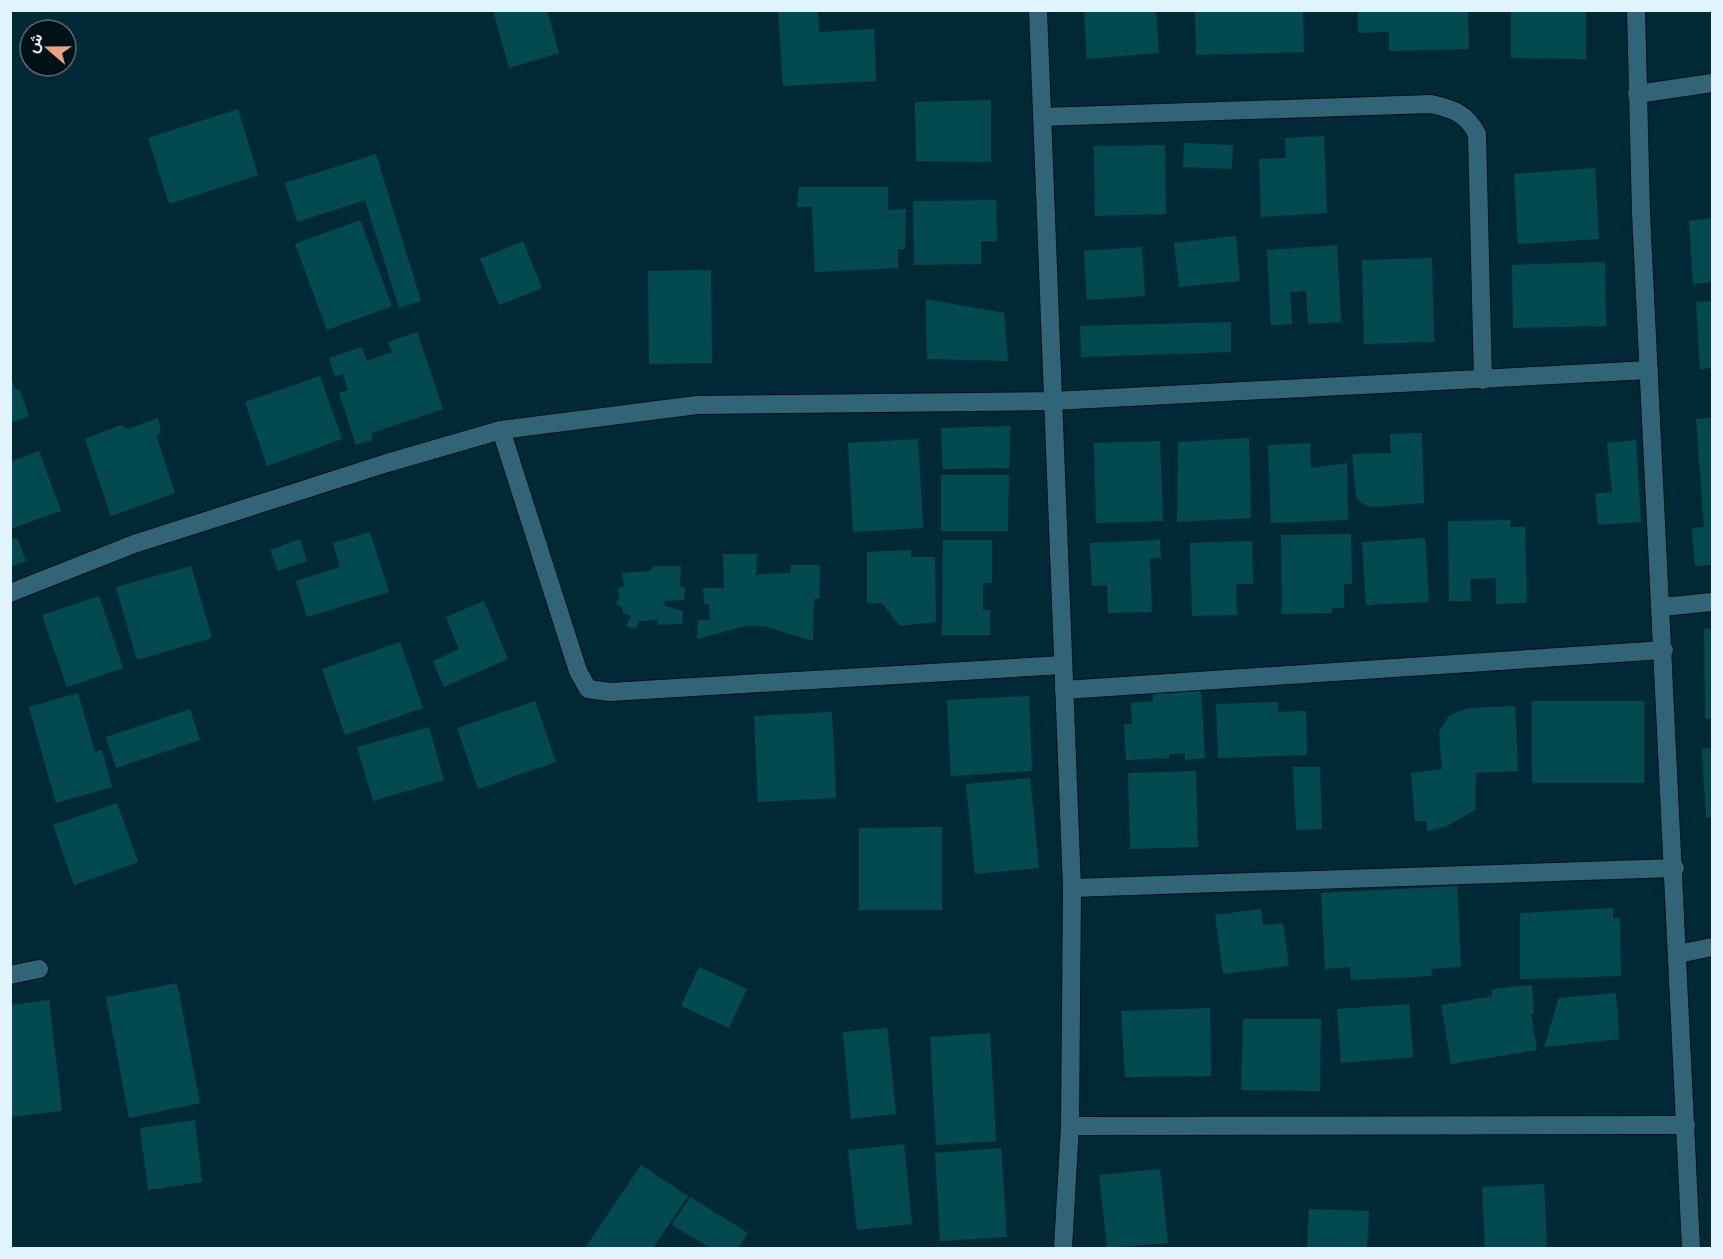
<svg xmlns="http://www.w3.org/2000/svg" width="1723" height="1259" font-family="'IBM Plex Sans',Vazirmatn,sans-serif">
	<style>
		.building { fill: #034a50 }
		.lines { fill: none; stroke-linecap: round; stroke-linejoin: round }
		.minor-casing { stroke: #001019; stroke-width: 20 }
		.minor { stroke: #316477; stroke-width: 18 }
	</style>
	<rect width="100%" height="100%" fill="#002936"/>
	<g class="building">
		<path d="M493,10H547L559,53L509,68Z"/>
		<path d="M778,10H818L819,32L874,29L876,81L783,86Z"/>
		<path d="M1084,10H1156L1159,53L1087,59Z"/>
		<path d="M1195,10H1303L1304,52L1196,55Z"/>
		<path d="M1358,10H1468L1469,49L1389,51V32L1358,33Z"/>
		<path d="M1511,10H1586V59L1511,58Z"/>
		<path d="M991,100V162L916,161L915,102Z"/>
		<path d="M238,109L258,175L169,204L148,138Z"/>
		<path d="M1324,136L1327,213L1261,217L1259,159L1286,158L1285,138Z"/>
		<path d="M1184,143L1233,145L1232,169L1183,167Z"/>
		<path d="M1165,145L1166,214L1095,216L1094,146Z"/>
		<path d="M376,154L421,301L399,308L365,200L297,222L285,183Z"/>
		<path d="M1595,168L1599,239L1518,244L1514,174Z"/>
		<path d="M799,187H888V210L906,209L905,249H898V268L815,272L812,207H797Z"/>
		<path d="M996,200L997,241H981V264L914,265L913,201Z"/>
		<path d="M1712,218V282L1693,284L1689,221Z"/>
		<path d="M360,220L392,306L327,330L295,244Z"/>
		<path d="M1236,236L1240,281L1179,287L1174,243Z"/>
		<path d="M523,241L542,288L499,305L480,259Z"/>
		<path d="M1337,245L1341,322L1308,324L1306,291L1290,292L1292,324L1271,325L1267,250Z"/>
		<path d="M1142,247L1145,296L1087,300L1084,251Z"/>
		<path d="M1432,258L1434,342L1364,344L1362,260Z"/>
		<path d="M1605,262L1606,326L1513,328L1512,265Z"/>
		<path d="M711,270L712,363L649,364L648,271Z"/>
		<path d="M926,299L1004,313L1008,361L927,359Z"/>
		<path d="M1712,301V368L1700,369L1696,302Z"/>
		<path d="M1231,322V352L1081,357L1080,326Z"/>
		<path d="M417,332L443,409L371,433L373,440L356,445L339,393L348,390L343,374L335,377L329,358L362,347L367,361L392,352L388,342Z"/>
		<path d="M10,376L16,390H20L29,416L10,423Z"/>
		<path d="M320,376L342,439L267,466L245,402Z"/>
		<path d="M158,418L161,433L156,435L175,493L111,516L85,439L121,425L128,429Z"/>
		<path d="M1712,418V565L1695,566L1692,528L1704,527L1696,419Z"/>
		<path d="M1010,426L1009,468L943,469L941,428Z"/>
		<path d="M1422,433L1424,503L1371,507L1361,503L1356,496L1352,454L1391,453L1390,434Z"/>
		<path d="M1249,438L1251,518L1177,522L1178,442Z"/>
		<path d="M918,439L923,528L853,532L848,443Z"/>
		<path d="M1636,440L1641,522L1598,525L1595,494L1612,492L1607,443Z"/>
		<path d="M1160,441L1163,521L1096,523L1094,443Z"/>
		<path d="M1310,443L1311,468L1347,463L1348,520L1271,523L1268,445Z"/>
		<path d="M39,451L61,511L10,529V462Z"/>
		<path d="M941,475H1009L1008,531H941Z"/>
		<path d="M1510,520V527H1525L1527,603L1496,604V578L1470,579L1471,601H1449L1448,521Z"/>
		<path d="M370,532L389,592L307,617L296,581L340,567L333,543Z"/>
		<path d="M1351,534L1352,584H1344V608H1332V613L1282,614L1281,535Z"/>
		<path d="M17,537L26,561L10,567V539Z"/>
		<path d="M1425,538L1429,602L1366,605L1362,542Z"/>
		<path d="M300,539L307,561L278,571L270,550Z"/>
		<path d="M943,540H992V583H983V610H990V635H942Z"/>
		<path d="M1160,540L1161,558H1150L1152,612L1108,613L1107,585L1092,586L1090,543Z"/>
		<path d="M1252,541L1253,584H1236L1237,615L1192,616L1190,543Z"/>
		<path d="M911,550V557H935L936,622L900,626L882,603H867V552Z"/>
		<path d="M723,554H757L756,577L760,574L790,573L791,565H820L819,599H814L813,641L764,626H745L697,639L698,620H710L709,604H704L703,588H724Z"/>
		<path d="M191,566L212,638L137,660L116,587Z"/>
		<path d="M654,566H681L680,586L685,588L684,600L664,601L665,606L683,611L682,624L658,625V620L640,621L635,629L626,626L631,616L622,612L623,608L616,604L620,596L617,589L624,586L622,573L650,571Z"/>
		<path d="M99,596L123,668L67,687L42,615Z"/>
		<path d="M484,601L508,659L444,687L433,661L459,649L446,617Z"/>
		<path d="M1712,628V718L1705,719L1704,629Z"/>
		<path d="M400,642L423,708L345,735L322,669Z"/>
		<path d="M1201,691L1205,758L1185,760V753L1169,754V758L1126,760L1124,724H1132L1131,703L1153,701V693Z"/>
		<path d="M78,693L95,752L102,750L112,787L56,803L29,707Z"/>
		<path d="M1029,696L1032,771L951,776L947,700Z"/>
		<path d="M535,701L556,762L478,789L457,728Z"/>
		<rect x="1532" y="701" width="112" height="82"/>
		<path d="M1278,702V712L1306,711L1307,755L1218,758L1216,704Z"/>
		<path d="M1515,706L1518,771L1476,773L1475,810L1445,827L1427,831V821H1415L1411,773L1442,769L1439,732L1449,716L1468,708Z"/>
		<path d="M190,709L200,740L116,768L106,737Z"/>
		<path d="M832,712L836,798L758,802L754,716Z"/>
		<path d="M429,727L444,780L373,801L357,747Z"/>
		<path d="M1712,748V817L1706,818L1702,749Z"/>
		<path d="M1293,767H1320L1322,829L1296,830Z"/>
		<path d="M1196,771L1198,847L1130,849L1128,773Z"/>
		<path d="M1030,778L1039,868L975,874L966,784Z"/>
		<path d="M117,803L138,862L74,885L53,825Z"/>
		<path d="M942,827V910H859V828Z"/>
		<path d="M1457,886L1461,967L1431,969L1432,976L1351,980L1350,967L1325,969L1321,893Z"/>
		<path d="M1613,908V919L1620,918L1621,976L1520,979V913Z"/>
		<path d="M1261,909L1263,925L1283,923L1289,966L1223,974L1215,915Z"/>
		<path d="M699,967L747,989L729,1028L681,1006Z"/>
		<path d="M177,983L200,1103L129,1118L106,997Z"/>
		<path d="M1532,985L1534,1013L1531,1014L1537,1050L1451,1064L1441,1005L1492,996V989Z"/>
		<path d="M1616,993L1619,1039L1544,1047L1559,998Z"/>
		<path d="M49,1000L62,1111L10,1117V1005Z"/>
		<path d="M1409,1004L1413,1057L1341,1063L1337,1009Z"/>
		<path d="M1210,1008L1211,1076L1125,1077L1121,1011Z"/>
		<path d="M1243,1019H1321L1320,1091L1241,1090Z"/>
		<path d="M887,1028L896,1114L851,1119L843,1032Z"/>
		<path d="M990,1033L996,1141L936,1145L930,1037Z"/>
		<path d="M195,1120L202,1182L148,1190L140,1128Z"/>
		<path d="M904,1144L912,1224L857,1230L848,1150Z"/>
		<path d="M1001,1148L1007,1237L940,1241L935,1153Z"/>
		<path d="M641,1165L688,1196L653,1248H585Z"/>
		<path d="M1160,1169L1168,1243L1107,1248L1099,1175Z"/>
		<path d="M1544,1184L1547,1247L1485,1248L1482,1187Z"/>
		<path d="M690,1197L748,1233L738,1248H711L672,1225Z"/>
		<path d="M1309,1209L1369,1211L1367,1248H1307Z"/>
	</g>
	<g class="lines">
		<g class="minor-casing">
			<g id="minor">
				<path d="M1038,10L1072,888L1070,1126L1063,1248"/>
				<path d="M1636,10L1641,213L1691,1248"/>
				<path d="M1637,94L1712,83"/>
				<path d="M1042,117L1431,104C1453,109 1466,113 1477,134L1483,380"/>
				<path d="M501,430L578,671L588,689L610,692L1063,665"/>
				<path d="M10,593L134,544L387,463L501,430L697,405L1053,401L1649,370"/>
				<path d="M1662,607L1712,602"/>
				<path d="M1064,690L1664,650"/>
				<path d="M1072,888L1675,868"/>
				<path d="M1678,954L1712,947"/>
				<path d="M10,975L39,969"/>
				<path d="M1070,1126L1686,1125"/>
			</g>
		</g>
		<use href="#minor" class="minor"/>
	</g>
	<rect width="1723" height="1259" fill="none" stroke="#dff4fd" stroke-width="24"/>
	<g transform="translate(48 48) rotate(290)"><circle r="28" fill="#001017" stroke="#596b73" stroke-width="1.5"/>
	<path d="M0-4.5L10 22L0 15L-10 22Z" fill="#f1a17d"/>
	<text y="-9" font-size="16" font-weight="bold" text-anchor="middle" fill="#dff4fd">ش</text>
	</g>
</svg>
